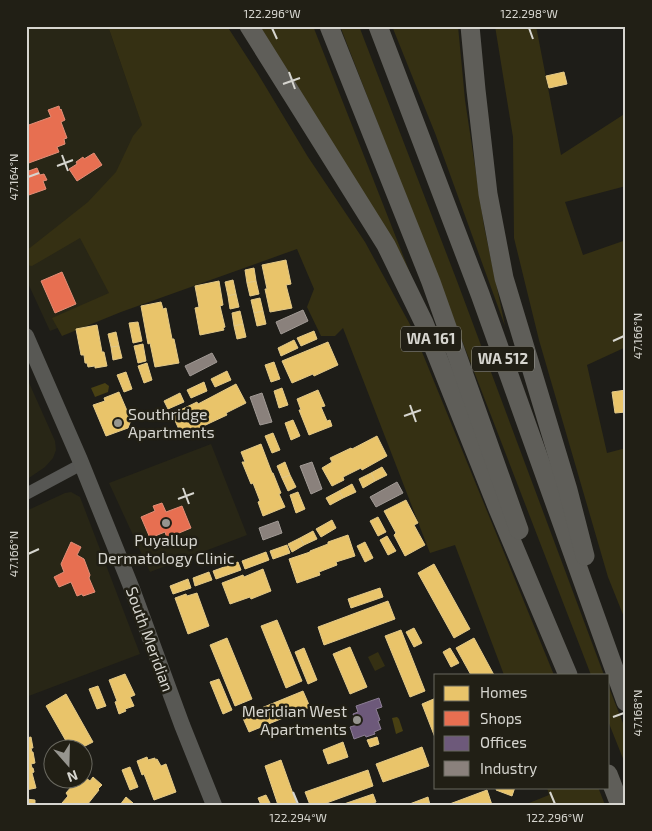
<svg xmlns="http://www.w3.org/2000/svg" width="652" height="831" font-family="'Exo 2',sans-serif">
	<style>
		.built { fill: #282616 }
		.green { fill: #353013 }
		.water { fill: #484013 }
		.homes { fill: #e9c46a; stroke: #e3c988 }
		.shops { fill: #e76f51; stroke: #e28e77 }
		.offices { fill: #6d597a; stroke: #8c7e94 }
		.industry { fill: #8a817c; stroke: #a19a95 }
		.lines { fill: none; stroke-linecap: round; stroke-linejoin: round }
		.tertiary { stroke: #575754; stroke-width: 12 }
		.primary { stroke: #585854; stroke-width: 16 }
		.motorway { stroke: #5f5e59; stroke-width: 19 }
		.ticks { fill: none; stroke: #d6d5cf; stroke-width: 2 }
		.poi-dot { fill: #96958f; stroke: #211f15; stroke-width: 2 }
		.labels { text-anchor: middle; stroke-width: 5; stroke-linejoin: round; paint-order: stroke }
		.shield { fill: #211f15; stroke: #a09e97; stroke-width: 1 }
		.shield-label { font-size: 15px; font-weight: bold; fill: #d6d5cf }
		.poi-label { font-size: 16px; fill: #d6d5cf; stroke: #211f15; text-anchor: start }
		.street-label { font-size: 16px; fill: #d6d5cf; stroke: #211f15 }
		.neatline { fill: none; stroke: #d6d5cf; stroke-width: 2 }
		.ticks-label { font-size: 12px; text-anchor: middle; fill: #d6d5cf }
	</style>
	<rect width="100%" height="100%" fill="#1e1d18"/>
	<g class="built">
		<path d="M26,26H108L194,275L50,331L26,279Z"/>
		<path d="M26,376L55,441L56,450L53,458L45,467L26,480Z"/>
		<path d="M211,444L247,535L150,572L109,483Z"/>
		<path d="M71,492L80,497L140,654L26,697V511L65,493Z"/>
	</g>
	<g class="green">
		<path d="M108,26H227L258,74L308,157L365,242L413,330L554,675H504L455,545L430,553L343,328L335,336H321L307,307L314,289L297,249L121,312L62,336L52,318L109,293L80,238L32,266L26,265V251L88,202L116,172L133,136L142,125Z"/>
		<path d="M258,26H313L421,301Z"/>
		<path d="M340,26H359L457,281L604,675H591L480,387Z"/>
		<path d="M392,26H458L465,100L484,226L505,326L435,133Z"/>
		<path d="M495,26H536L561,155L626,113V186L565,202L583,255L626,240V347L587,365L607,453L626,448V480L624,482L626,561V622L608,577L539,340L514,238L513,137Z"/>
		<path d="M378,652L385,666L375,671L368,657Z"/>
		<path d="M608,685L626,731V766L608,721Z"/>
		<path d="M547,787H598L605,805H524L549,795Z"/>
	</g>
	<g class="water">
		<path d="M105,383L109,386L108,392L95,397L91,388Z"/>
		<path d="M397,717L399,719L403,731L396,734L392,718Z"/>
	</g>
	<g class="homes">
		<path d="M564,72L567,84L549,88L546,76Z"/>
		<path d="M286,260L291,284L286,285L292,308L270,312L265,289H267L262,265Z"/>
		<path d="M254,268L256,281L247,283L245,270Z"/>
		<path d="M233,280L236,294L228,296L225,282Z"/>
		<path d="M219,281L223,305L220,306L225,327L223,328L224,330L200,335L195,308L199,307L195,286Z"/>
		<path d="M256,281L259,294L250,296L247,283Z"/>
		<path d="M236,294L239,307L230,309L228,296Z"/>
		<path d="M260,298L263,311L254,313L251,300Z"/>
		<path d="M161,302L163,309L166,308L172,339H174L179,363L155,367L150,343L148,344L141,306Z"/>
		<path d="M240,311L243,324L234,326L232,313Z"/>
		<path d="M263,311L266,324L257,326L254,313Z"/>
		<path d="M138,322L142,341L133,343L129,323Z"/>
		<path d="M243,324L246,337L237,339L234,326Z"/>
		<path d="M97,325L102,352H104L107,366L95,368V366L88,367L87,363H85L84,355H81L76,329Z"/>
		<path d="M314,331L317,339L301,346L297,338Z"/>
		<path d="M116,332L119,346L111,347L108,334Z"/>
		<path d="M294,340L298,348L281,356L278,348Z"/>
		<path d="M328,342L338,365L314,376L313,374L292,383L282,361Z"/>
		<path d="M143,344L146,361L138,363L134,346Z"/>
		<path d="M119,346L122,358L113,360L111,347Z"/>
		<path d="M274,362L280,379L271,382L265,365Z"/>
		<path d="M147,363L152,380L144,383L138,366Z"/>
		<path d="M227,371L231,380L215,387L211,379Z"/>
		<path d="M126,372L132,389L124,392L117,375Z"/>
		<path d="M204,382L207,391L191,398L187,390Z"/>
		<path d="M236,384L246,403L226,413L227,415L182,436L172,414L197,402L198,404Z"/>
		<path d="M282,388L288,405L279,408L274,391Z"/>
		<path d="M318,390L325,406L321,407L327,421L330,420L332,426L309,435L299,410H301L297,399Z"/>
		<path d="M626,390V412L615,413L612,392Z"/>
		<path d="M119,392L131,420L128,428L106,436L93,405L105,401L104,398Z"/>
		<path d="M180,393L184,402L168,409L164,401Z"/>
		<path d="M293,420L300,436L291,440L285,423Z"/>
		<path d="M273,433L280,450L272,453L265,436Z"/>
		<path d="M377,436L387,456L362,470L361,468L343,477L344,480L332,486L322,468L332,462L330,458L351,448L352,449Z"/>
		<path d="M261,444L272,473H273L281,493L279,494L285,507L263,516L258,502L260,501L253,483L251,484L242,462H245L241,452Z"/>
		<path d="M285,462L290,475L282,478L277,466Z"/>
		<path d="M382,467L387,475L375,481L371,473Z"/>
		<path d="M371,473L375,481L363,488L359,479Z"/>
		<path d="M290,475L296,487L288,491L282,478Z"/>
		<path d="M352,484L356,492L343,498L339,491Z"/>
		<path d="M339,491L343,498L330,505L326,498Z"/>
		<path d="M298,492L305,509L296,513L290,495Z"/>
		<path d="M406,500L418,523L414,525L425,545L405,556L394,535L396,533L384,511Z"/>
		<path d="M378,517L386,532L378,536L370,521Z"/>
		<path d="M332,520L336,528L321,537L316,529Z"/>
		<path d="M313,531L317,539L304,545L300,538Z"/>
		<path d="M348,535L355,556L336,562L337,565L319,572L320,575L297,583L289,559L310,552V551L328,544V542Z"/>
		<path d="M387,536L396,551L388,555L380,540Z"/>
		<path d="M300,538L304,545L292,552L288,544Z"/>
		<path d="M365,542L373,558L365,562L357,546Z"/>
		<path d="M287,545L290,553L273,559L270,551Z"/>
		<path d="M266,552L269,560L245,569L242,561Z"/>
		<path d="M238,562L241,570L216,579L213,571Z"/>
		<path d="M434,564L470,629L454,638L418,573Z"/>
		<path d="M263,569L271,591L251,599L250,597L230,604L222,583L243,575L244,577Z"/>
		<path d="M209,572L212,580L195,586L193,578Z"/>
		<path d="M188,579L191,588L173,594L170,586Z"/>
		<path d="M380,588L383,597L351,608L348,599Z"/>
		<path d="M197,593L209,626L188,634L175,598L186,594L187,596Z"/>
		<path d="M388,601L395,619L324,645L318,627Z"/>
		<path d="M277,620L302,681L286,688L261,626Z"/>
		<path d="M414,628L422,643L414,647L406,632Z"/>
		<path d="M401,630L425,691L410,697L385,636Z"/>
		<path d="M227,638L252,699L235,706L210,645Z"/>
		<path d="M474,638L494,675H471L456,648Z"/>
		<path d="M350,647L367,687L350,694L333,654Z"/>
		<path d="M304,648L317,680L308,684L295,652Z"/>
		<path d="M450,648L459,663L451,667L443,652Z"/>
		<path d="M125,674L135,695L130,697L134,706L125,709L126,711L119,714L115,702L117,701L109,680Z"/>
		<path d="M219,679L232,710L223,714L210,682Z"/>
		<path d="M98,686L106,706L97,709L89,689Z"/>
		<path d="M303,691L310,707L249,732L242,716Z"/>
		<path d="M66,694L93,742L81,748H70L46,706Z"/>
		<path d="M436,698V740L422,704Z"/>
		<path d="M31,737L33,748H31L32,752H33L35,763L31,764L32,768H33L34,772L32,773L36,788L26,790V738Z"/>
		<path d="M377,737L379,744L370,747L367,740Z"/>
		<path d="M343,742L348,757L328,764L323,750Z"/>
		<path d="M422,747L429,766L383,782L376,764Z"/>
		<path d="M147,757L148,760L155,758V760L157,759L161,766L166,764L176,792L154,800L144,774L142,775L137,761Z"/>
		<path d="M281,760L297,805H278L265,766Z"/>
		<path d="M130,767L138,787L130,790L122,770Z"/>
		<path d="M368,770L373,786L321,805H310L305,792Z"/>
		<path d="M82,775L90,781L93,777L102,785L98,789L99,790L87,805H63L64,804L62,803L68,796L66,793L72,786L74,788L77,784L75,783L78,778H82Z"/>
		<path d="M497,787H515L512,796L496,790Z"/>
		<path d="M487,790L492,805H447Z"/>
		<path d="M373,794L376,802L369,805H341Z"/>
		<path d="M266,795L271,805H261L258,798Z"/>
		<path d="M126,797L133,803L131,805H120Z"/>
		<path d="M428,797L430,805H407Z"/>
		<path d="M26,799L35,800V805H26Z"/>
	</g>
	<g class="shops">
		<path d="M59,106L60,110L61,109L65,120L61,122L67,138L64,139L65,144L57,147L59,152L26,164V126L51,117L48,110Z"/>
		<path d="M94,153L102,165L77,181L69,169L77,164L76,162L83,157L84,159Z"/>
		<path d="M37,168L40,175L44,174L47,180L43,181L46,189L26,196V172Z"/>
		<path d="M62,272L76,304L55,313L41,281Z"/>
		<path d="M162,503L166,512L182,506L191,528L167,538L165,532L150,538L141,517L155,511L153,506Z"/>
		<path d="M71,542L81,547L77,555L84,559L90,575L89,578L95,592L83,596L82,594L77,596L71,582L59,587L54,577L64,572L61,564Z"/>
	</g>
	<path class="offices" d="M379,698L382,707L376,709L380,720L378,721L381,729L374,732L375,734L366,737L365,735L354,739L350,727L357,725L353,714L358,712L356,706Z"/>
	<g class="industry">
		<path d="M303,310L308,321L281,334L276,322Z"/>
		<path d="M212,353L217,362L190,376L185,366Z"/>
		<path d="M262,393L272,422L260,425L250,397Z"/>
		<path d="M312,462L322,489L311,494L300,466Z"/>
		<path d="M397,482L403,493L376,507L370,497Z"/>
		<path d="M278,521L282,533L263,540L259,528Z"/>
	</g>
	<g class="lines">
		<path class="tertiary" d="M26,494L82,464"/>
		<path class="primary" d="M26,336L80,460L132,589L182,725L214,805"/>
		<g class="motorway">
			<path d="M249,26L306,117L386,245L424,323L498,509L568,675"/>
			<path d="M329,26L431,282L519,530"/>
			<path d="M378,26L480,294L626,702"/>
			<path d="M470,26L476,90L488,194L504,278L568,490L585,556"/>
			<path d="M608,774L620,805"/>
		</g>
	</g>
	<path class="ticks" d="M272,28L277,39M529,28L533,39M289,72L295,89M283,84L300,78M62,155L68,171M57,166L73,160M28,177L39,173M613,341L624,336M410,405L416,422M404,416L421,410M183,488L189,504M178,499L194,493M28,554L39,549M613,717L624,713M293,792L298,804M550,792L555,804"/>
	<g class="poi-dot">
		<circle cx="118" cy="423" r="5"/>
		<circle cx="166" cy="523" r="5"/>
		<circle cx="357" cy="720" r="5"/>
	</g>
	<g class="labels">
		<g class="shield">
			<rect x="401" y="326.5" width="60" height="25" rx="4"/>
			<rect x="472" y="346.5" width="62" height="25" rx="4"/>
		</g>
		<g class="shield-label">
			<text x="431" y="344">WA 161</text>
			<text x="503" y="364">WA 512</text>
		</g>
		<g class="poi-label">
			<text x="128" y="420">Southridge<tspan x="128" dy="18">Apartments</tspan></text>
			<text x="166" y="546" text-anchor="middle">Puyallup<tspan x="166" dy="18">Dermatology Clinic</tspan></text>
			<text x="347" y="717" text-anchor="end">Meridian West<tspan x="347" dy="18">Apartments</tspan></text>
		</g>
		<g class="street-label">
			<text transform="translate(150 639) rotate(70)" y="6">South Meridian</text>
		</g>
	</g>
	<rect width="652" height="831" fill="none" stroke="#211f15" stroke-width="55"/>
	<rect x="434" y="674" width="175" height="115" fill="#211f15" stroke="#69685f"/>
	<rect x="444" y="686" width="25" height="15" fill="#e9c46a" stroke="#69685f"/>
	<text x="480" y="698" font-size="15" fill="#d6d5cf">Homes</text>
	<rect x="444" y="711" width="25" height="15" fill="#e76f51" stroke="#69685f"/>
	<text x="480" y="724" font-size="15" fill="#d6d5cf">Shops</text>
	<rect x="444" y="736" width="25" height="15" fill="#6d597a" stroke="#69685f"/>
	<text x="480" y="748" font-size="15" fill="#d6d5cf">Offices</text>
	<rect x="444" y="761" width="25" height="15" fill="#8a817c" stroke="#69685f"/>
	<text x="480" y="774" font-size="15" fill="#d6d5cf">Industry</text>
	<g transform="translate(68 764) rotate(160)"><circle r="24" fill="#211f15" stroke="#69685f"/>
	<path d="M0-4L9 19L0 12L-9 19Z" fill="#96958f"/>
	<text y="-8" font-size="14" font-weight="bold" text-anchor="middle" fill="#d6d5cf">N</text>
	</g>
	<rect x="28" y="28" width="596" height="776" class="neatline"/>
	<g class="ticks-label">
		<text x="272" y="18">122.296°W</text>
		<text x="529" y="18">122.298°W</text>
		<text transform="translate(14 177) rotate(-90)" y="4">47.164°N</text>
		<text transform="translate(638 336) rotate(-90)" y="4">47.166°N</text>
		<text transform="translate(14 554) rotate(-90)" y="4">47.166°N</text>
		<text transform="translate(638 713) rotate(-90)" y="4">47.168°N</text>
		<text x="298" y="822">122.294°W</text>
		<text x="555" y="822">122.296°W</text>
	</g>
</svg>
